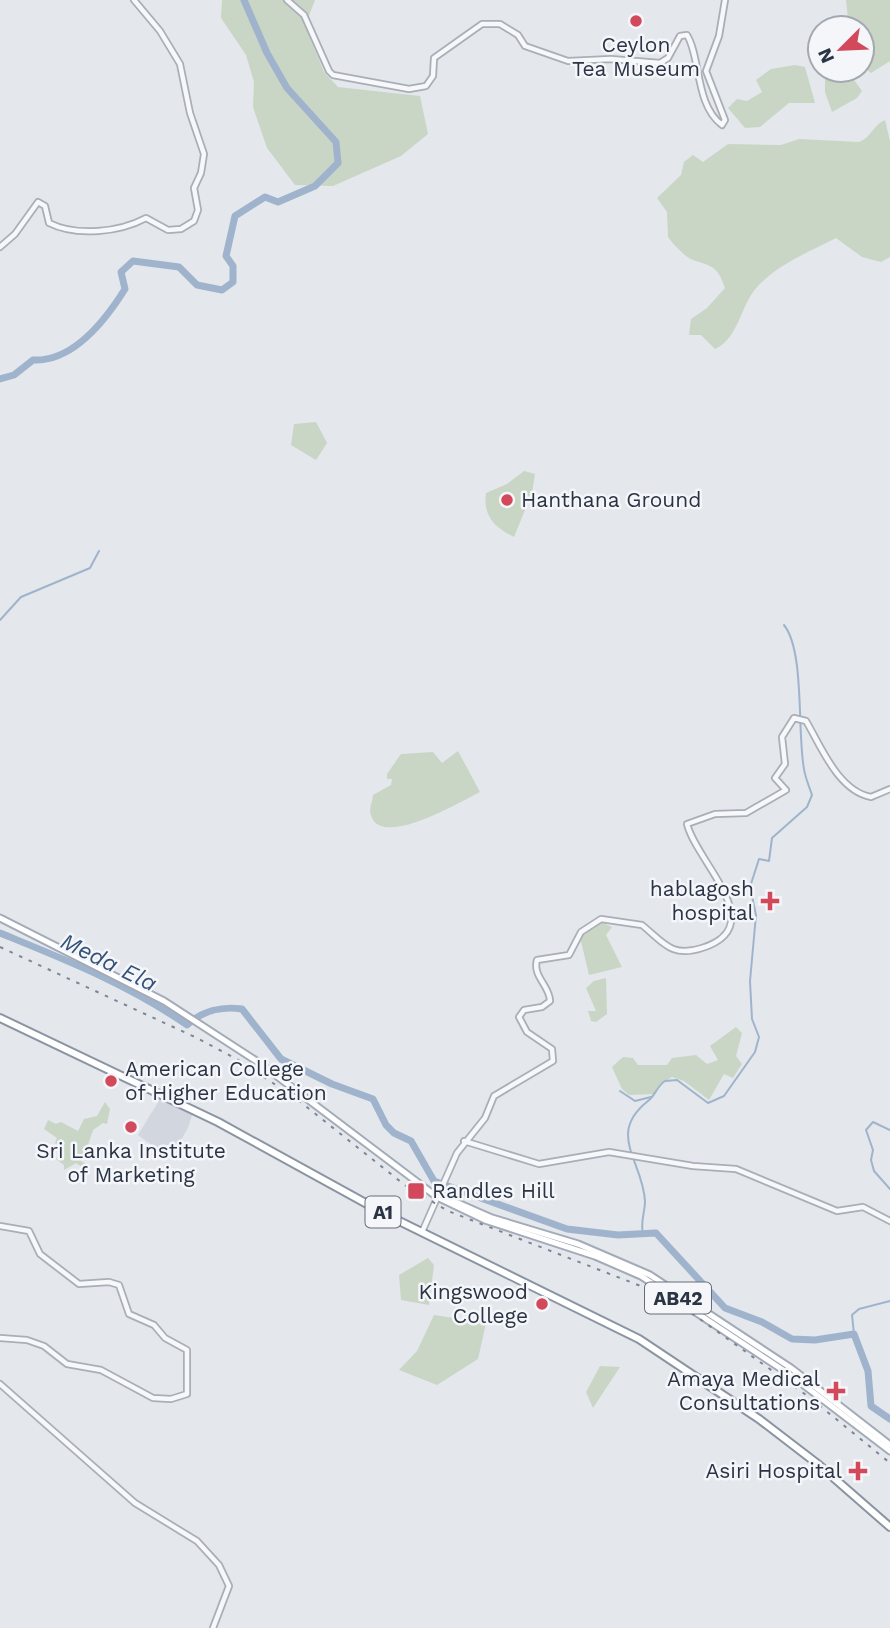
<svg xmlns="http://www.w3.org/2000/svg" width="890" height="1628" font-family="'Work Sans',sans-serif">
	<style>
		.built { fill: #d2d6de }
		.green { fill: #c9d6c5 }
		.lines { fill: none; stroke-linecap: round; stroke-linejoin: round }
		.stream { stroke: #9fb4cc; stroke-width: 2 }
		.river { stroke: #9fb4cc; stroke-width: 7 }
		.minor-casing { stroke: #a9aeb7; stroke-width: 8 }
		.major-casing { stroke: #a3abb8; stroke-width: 9 }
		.highway-casing { stroke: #8b94a3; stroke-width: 10 }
		.minor { stroke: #f7f8fa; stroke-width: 4.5 }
		.major { stroke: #fff; stroke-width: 5 }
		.highway { stroke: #fff; stroke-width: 6 }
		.rail { stroke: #7d8696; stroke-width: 2; stroke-dasharray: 3.5 7; stroke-linecap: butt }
		.poi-dot { fill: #d1495b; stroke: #f4f6f9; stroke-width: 2.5 }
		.labels { text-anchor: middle; stroke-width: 5; stroke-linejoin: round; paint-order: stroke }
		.shield { fill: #f4f6f9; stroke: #676e7b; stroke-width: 2 }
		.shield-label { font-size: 19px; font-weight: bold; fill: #2b3445 }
		.poi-label { font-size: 21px; fill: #2b3445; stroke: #f4f6f9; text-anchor: end }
		.water-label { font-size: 23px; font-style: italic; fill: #34527a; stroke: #f4f6f9 }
	</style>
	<rect width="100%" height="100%" fill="#e4e7ec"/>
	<path class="built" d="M160,1099L193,1112L188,1128L170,1158L138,1135Z"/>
	<g class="green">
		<path d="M222,0H315L305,26L324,72L338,87L420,96L428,134L401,156L333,186L295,185L267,148L253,107L254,82L246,55L221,18Z"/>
		<path d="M846,0H890V61L871,73C857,63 862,43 862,28H849Z"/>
		<path d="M795,65L805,67L815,103H789L760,127L745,128L728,108L737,99L747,101L762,92L756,80L771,69Z"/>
		<path d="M831,70H847L862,91L857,98L832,112L825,92V77Z"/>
		<path d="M885,120L890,141V257L881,262L862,257L836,238C809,252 778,264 757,287C740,306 739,338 715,349L701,335H689L691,319L707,308L725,288C717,266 714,267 693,260C685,257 673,244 668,237L667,212L657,198L681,175L684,162L693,155L703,162L728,144L781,145L799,139L859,142C871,138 873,125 885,120Z"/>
		<path d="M316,422L327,443L316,460L291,445L294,424Z"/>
		<path d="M524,471L535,474L532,493L514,537C494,527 483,516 486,493L507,484Z"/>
		<path d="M458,751L480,792C460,802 375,853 370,811C370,805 373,800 373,795L391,785L392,779H387V774L401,754L433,752L442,763Z"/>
		<path d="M599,921L612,927L606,935L622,967L589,975L580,937L591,924Z"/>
		<path d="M606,978L607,1014L596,1022L591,1021L588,1011H596L586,988L594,981Z"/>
		<path d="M736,1027L742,1033L736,1056L742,1064L733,1078L724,1074L709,1100L684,1081L672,1077L659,1085L654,1094L629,1095L622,1089L612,1067L623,1057L633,1058L638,1065H667L672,1058L696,1055L707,1064L718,1060L710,1046Z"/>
		<path d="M105,1102L110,1109L107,1124L103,1123L93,1130L88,1145L92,1152L81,1161L89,1166L84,1168L76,1163L64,1170V1165L56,1159L62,1151L55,1143L57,1138L44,1129L48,1120L56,1124L61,1122L78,1131L84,1119L97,1116Z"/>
		<path d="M428,1258L434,1265L429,1305L401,1300L399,1275Z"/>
		<path d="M434,1315L486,1323L478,1359L437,1385L399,1370L417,1351Z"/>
		<path d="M600,1366L620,1367L593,1408L586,1392Z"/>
	</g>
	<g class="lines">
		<g class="stream">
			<path d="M0,620L21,597L90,568L99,551"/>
			<path d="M620,1091L635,1101L651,1097"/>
			<path d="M890,1130L873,1122L866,1130L873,1150L871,1160L874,1171L890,1189"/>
			<path d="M643,1234C640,1222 645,1213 645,1201C643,1161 606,1134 648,1101C655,1096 657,1086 665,1081L677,1080L708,1103L724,1096L755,1052L759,1037L752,1019L750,981L756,915L750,887L759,859L769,861L772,838L807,807L812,795C809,786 805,777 804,769C797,733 805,651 784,625"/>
			<path d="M854,1334L852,1315L859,1309L890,1301"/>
		</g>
		<g class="river">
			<path d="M0,379L14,375L33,360C73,362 105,321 125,289L121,272L133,261L179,267L197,285L222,290L233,282V266L226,256L235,216L265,197L278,202L315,186L338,163L336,142L287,88L267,53L244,0"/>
			<path d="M0,933C66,960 128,984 187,1025C202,1011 222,1006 242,1009L281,1059L332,1084L373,1099L386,1125L394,1133L411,1141L434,1181L567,1229L618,1235L656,1233L725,1308L762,1322L792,1339L815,1340L854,1334L868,1371L871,1406L890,1419"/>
		</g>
		<g class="minor-casing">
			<g id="minor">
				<path d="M287,0L304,15L329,71L333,75L409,89L426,86L433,76L434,58L482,24H500L518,35L525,46L568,61L611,59L660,63L668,58L680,36L687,35C701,58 695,105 722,125L725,120L706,71L719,36L725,0"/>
				<path d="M0,247L15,234L38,202L45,206L49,223C77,237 120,232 146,218L168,230L181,229L194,221L198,210L194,188L201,173L204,154L190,113L180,64L160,31L134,0"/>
				<path d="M464,1141L539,1164L609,1152L693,1166L736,1169L837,1211L863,1207L890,1221"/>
				<path d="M0,1226L29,1231L40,1254L79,1284L109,1282L119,1285L129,1314L154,1325L165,1338L187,1350V1394L171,1399L153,1398L101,1370L67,1364L44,1346L27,1340L0,1338"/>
				<path d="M422,1232L457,1153L485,1118L494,1096L553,1061L552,1049L527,1032L519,1017L524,1010L542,1007L550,1001C550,986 532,976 537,960L569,955L581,932L601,919L642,925C663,942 671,958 702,948C772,926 696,862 687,824L715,814L746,813L786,790L775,778L785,764L782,737L794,718L806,721C821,746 838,791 871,797L890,789"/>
				<path d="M0,1384L135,1503L197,1541L219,1565L229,1586L213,1628"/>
			</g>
		</g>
		<g class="major-casing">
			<g id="major">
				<path d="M0,918L164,1001L261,1064L437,1197L485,1220L595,1256L641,1276L792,1376L890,1451"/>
				<path d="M442,1196L492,1218L578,1244L650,1275L791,1368L890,1445"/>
			</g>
		</g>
		<g class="highway-casing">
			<path id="highway" d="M0,1018L218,1122L389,1216L639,1339L759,1419L819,1465L890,1527"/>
		</g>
		<use href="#minor" class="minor"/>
		<use href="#major" class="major"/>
		<use href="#highway" class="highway"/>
		<path class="rail" d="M0,947L197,1038L244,1063L303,1104L406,1186L448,1211L669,1297L809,1397L890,1463"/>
	</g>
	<g class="poi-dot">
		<circle cx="636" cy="21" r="7"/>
		<circle cx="507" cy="500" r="7"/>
		<path d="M766.5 890.5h7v7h7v7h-7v7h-7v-7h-7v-7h7z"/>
		<circle cx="111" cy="1081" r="7"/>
		<circle cx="131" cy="1127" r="7"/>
		<rect x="407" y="1182" width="18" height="18" rx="3.5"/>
		<circle cx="542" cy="1304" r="7"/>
		<path d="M832.5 1380.5h7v7h7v7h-7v7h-7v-7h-7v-7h7z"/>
		<path d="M854.5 1460.5h7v7h7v7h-7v7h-7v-7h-7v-7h7z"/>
	</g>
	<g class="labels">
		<g class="shield">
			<rect x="365.5" y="1196.5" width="35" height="31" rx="5"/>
			<rect x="645" y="1282.5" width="66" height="31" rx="5"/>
		</g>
		<g class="shield-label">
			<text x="383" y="1219">A1</text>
			<text x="678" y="1305">AB42</text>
		</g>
		<g class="poi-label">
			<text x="636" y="52" text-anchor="middle">Ceylon<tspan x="636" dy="24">Tea Museum</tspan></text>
			<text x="521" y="507" text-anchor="start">Hanthana Ground</text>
			<text x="754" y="896">hablagosh<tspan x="754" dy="24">hospital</tspan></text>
			<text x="125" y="1076" text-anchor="start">American College<tspan x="125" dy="24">of Higher Education</tspan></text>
			<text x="131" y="1158" text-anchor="middle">Sri Lanka Institute<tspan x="131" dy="24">of Marketing</tspan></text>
			<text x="432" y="1198" text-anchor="start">Randles Hill</text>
			<text x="528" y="1299">Kingswood<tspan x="528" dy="24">College</tspan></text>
			<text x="820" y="1386">Amaya Medical<tspan x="820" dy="24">Consultations</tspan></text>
			<text x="842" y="1478">Asiri Hospital</text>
		</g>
		<g class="water-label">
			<text transform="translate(109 962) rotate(26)" y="8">Meda Ela</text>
		</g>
	</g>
	<g transform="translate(841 49) rotate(246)"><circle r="33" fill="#f4f6f9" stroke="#a4a8b1" stroke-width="2"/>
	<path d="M0-5L12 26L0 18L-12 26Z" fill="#d1495b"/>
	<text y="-10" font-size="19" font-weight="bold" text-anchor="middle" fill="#2b3445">N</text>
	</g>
</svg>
